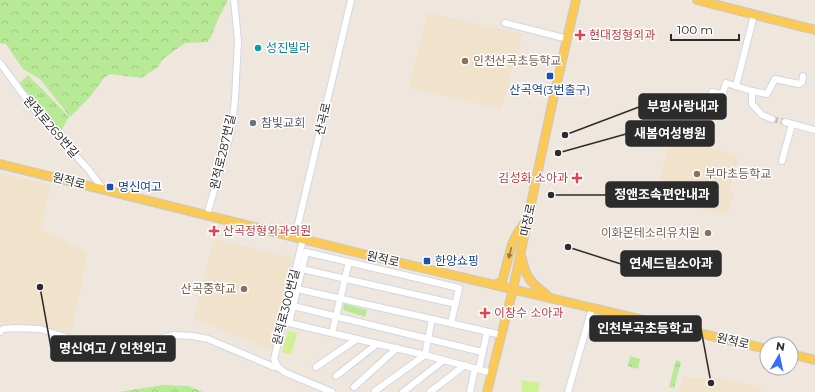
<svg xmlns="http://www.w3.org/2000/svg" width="815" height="392" font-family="Montserrat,'Noto Sans KR',sans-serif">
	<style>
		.education { fill: #f1e2cc }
		.forest { fill: url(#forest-crowns) }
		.park { fill: url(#park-tufts) }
		.pitch { fill: #cff191 }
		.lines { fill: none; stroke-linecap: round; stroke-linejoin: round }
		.minor-tunnel { stroke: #c8c1ba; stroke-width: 6; stroke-dasharray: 6 3; stroke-linecap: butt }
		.minor-casing { stroke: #d2d7e6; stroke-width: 8 }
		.major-casing { stroke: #c8c8c8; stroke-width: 10 }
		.minor { stroke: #fff; stroke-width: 6 }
		.major { stroke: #fbc956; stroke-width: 8 }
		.oneway { fill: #947a41 }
		.health-dot { fill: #e0444e; stroke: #fff; stroke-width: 1.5 }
		.culture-dot { fill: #0f9aa8; stroke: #fff; stroke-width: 1.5 }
		.education-dot { fill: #8d6e63; stroke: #fff; stroke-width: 1.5 }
		.transit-dot { fill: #1a4fb4; stroke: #fff; stroke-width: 1.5 }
		.worship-dot { fill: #6b7280; stroke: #fff; stroke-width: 1.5 }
		.labels { text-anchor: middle; stroke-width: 3; stroke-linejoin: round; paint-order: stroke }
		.health-label { font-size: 12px; fill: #be3a42; stroke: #fff; text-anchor: start }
		.culture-label { font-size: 12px; fill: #0d838f; stroke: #fff; text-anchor: start }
		.education-label { font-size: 12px; fill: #785e54; stroke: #fff; text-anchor: start }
		.transit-label { font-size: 12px; fill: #164399; stroke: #fff; text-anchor: start }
		.street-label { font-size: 12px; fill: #2c2c2c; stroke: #fff }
		.worship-label { font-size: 12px; fill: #5b616d; stroke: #fff; text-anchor: start }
		.leader { fill: none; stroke: #2c2c2c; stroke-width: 1.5 }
		.callout-dot { fill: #2c2c2c; stroke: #fff; stroke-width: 1.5 }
		.callout { fill: #2c2c2c; stroke: #2c2c2c; stroke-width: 1.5 }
		.callout-label { font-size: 13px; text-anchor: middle; font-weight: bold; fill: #fff }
	</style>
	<defs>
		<pattern id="forest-crowns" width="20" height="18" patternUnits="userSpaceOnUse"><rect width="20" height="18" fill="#b8e996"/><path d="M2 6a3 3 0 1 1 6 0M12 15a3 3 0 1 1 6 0" fill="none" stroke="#9ec881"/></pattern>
		<pattern id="park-tufts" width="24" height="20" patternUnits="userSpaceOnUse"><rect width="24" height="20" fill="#b8e996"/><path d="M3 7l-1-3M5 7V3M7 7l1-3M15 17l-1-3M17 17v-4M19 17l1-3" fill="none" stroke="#9ec881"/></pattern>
	</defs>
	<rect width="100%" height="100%" fill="#efe6dd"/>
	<g class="education">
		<path d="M427,13L523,34L501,109L409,87Z"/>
		<path d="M670,137L736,155L738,158L729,190L734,193L727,215L655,197Z"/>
		<path d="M0,173L51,185L41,229L88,252L71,334L0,322Z"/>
		<path d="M214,239L293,258L272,350L194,319Z"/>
		<path d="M683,376L690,378H720L761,388L760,392H678Z"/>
	</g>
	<g class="forest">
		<path d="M0,0H228L218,19L211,37L207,42L185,43L163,59L158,67L141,78L110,74L104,78L89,98L70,117L40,79L23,69L6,44L0,43Z"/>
		<path d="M163,385L188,386L203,392H119Z"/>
	</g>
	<g class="park">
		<path d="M28,75L32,80L36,83L69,117L61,131L24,89L20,83Z"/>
		<path d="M344,304L367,310L365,317L343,310Z"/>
		<path d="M630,356L640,359L638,369L628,366Z"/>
		<path d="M676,360L681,362L674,388L669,387Z"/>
	</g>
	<g class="pitch">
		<path d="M288,331L297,333L291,355L282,352Z"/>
		<path d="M521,380L540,383L538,392H522Z"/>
	</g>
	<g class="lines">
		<path class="minor-tunnel" d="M772,119L785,122"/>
		<g class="minor-casing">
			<g id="minor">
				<path d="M505,23L568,39"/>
				<path d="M0,63L36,112L88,169L103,189"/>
				<path d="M736,86L754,15"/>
				<path d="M752,91V104L762,115L772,119"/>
				<path d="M721,94L712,92L708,107L718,108L726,83L752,91L767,94L775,79L799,84L802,82L803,76"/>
				<path d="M785,122L815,130"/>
				<path d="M782,161L792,124"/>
				<path d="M207,215L231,132L235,99L238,41L234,0"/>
				<path d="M295,237L351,0"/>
				<path d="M303,239L274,359L278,367L284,372L332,392"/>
				<path d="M302,269L456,304"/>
				<path d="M297,289L432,319"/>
				<path d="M293,306L482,352"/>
				<path d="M0,332L3,329L15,328L40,329L112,352L174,335L193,336L208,339L274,367H278"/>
				<path d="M332,333L349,262"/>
				<path d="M425,355L289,323L306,252L459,288L451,323"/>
				<path d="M316,367L357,339"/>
				<path d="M479,369L487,332"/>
				<path d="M492,373L425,355L432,319L502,335"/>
				<path d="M336,376L377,344"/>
				<path d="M354,387L397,348"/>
				<path d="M375,391L425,355"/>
				<path d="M403,392L444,360"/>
				<path d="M430,392L465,365"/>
				<path d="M470,392L475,368"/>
				<path d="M568,392L592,308"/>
			</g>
		</g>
		<g class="major-casing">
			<g id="major">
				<path d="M697,0L815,30"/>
				<path d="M0,164L367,255L767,349"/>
				<path d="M522,258C525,277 532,284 547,295"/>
				<path d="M494,285L502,282L512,244L517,234L525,222"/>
				<path d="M791,354L815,360"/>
				<path d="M487,392L513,289L551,109L576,0"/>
			</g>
		</g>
		<use href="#minor" class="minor"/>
		<use href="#major" class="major"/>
	</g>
	<defs><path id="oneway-solid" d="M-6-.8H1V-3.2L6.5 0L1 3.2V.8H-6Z"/></defs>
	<use class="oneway" href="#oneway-solid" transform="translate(510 253) rotate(104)"/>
	<g class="health-dot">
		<path d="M578 29h4v4h4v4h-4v4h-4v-4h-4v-4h4z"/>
		<path d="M575 172h4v4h4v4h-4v4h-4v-4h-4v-4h4z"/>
		<path d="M212 225h4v4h4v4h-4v4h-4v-4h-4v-4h4z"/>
		<path d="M483 307h4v4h4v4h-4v4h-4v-4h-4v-4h4z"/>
	</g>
	<circle class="culture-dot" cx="258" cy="48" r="4"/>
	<g class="education-dot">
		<circle cx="465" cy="61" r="4"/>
		<circle cx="697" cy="174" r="4"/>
		<circle cx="708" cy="233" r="4"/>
		<circle cx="244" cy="289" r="4"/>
	</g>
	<g class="transit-dot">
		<rect x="546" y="72" width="8" height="8" rx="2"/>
		<rect x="106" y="183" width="8" height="8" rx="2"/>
		<rect x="423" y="257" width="8" height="8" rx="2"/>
	</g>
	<circle class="worship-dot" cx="253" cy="123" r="4"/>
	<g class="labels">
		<g class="health-label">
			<text x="589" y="39">현대정형외과</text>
			<text x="568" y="182" text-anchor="end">김성화 소아과</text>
			<text x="223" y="235">산곡정형외과의원</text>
			<text x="494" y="317">이창수 소아과</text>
		</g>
		<g class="culture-label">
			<text x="266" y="52">성진빌라</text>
		</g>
		<g class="education-label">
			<text x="473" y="65">인천산곡초등학교</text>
			<text x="705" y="178">부마초등학교</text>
			<text x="700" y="237" text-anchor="end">이화몬테소리유치원</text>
			<text x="236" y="293" text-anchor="end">산곡중학교</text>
		</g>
		<g class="transit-label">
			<text x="550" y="94" text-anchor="middle">산곡역(3번출구)</text>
			<text x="118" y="191">명신여고</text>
			<text x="435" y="265">한양쇼핑</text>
		</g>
		<g class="street-label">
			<text transform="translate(323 119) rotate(-77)" y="4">산곡로</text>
			<text transform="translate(51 127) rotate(49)" y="4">원적로269번길</text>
			<text transform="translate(223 152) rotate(-77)" y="4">원적로287번길</text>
			<text transform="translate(69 181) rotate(14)" y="4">원적로</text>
			<text transform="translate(528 220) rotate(-78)" y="4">마장로</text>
			<text transform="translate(383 259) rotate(13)" y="4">원적로</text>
			<text transform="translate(286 307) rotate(-76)" y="4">원적로300번길</text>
			<text transform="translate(733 341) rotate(13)" y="4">원적로</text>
		</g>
		<g class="worship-label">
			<text x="261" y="127">참빛교회</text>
		</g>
	</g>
	<path class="leader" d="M565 135L639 107M558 153L626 134M551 195L606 195M568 247L621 264M711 383L701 329M40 287L51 348"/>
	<g class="callout-dot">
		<circle cx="565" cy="135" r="4"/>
		<circle cx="558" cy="153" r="4"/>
		<circle cx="551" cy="195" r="4"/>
		<circle cx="568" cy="247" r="4"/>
		<circle cx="711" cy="383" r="4"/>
		<circle cx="40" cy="287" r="4"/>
	</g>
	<g class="callout">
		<rect x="639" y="94" width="87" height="25" rx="4"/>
		<rect x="626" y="121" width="88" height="25" rx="4"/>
		<rect x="606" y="182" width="112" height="25" rx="4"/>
		<rect x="621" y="251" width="100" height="25" rx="4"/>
		<rect x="590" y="316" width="111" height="25" rx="4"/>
		<rect x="51" y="336" width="124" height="25" rx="4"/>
	</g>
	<g class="callout-label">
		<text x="683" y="111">부평사랑내과</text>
		<text x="670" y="138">새봄여성병원</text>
		<text x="662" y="199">정앤조속편안내과</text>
		<text x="671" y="268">연세드림소아과</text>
		<text x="645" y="333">인천부곡초등학교</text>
		<text x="113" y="353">명신여고 / 인천외고</text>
	</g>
	<g transform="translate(779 356) rotate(9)"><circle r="19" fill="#ffffff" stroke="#ababab"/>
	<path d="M0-3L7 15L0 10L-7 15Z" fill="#3a6dff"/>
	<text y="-6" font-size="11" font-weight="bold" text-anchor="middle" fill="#2c2c2c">N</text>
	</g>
	<path d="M671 34v6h68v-6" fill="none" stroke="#2c2c2c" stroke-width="2"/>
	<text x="677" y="34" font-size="12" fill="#2c2c2c" stroke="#ffffff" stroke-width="3" paint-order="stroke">100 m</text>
</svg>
